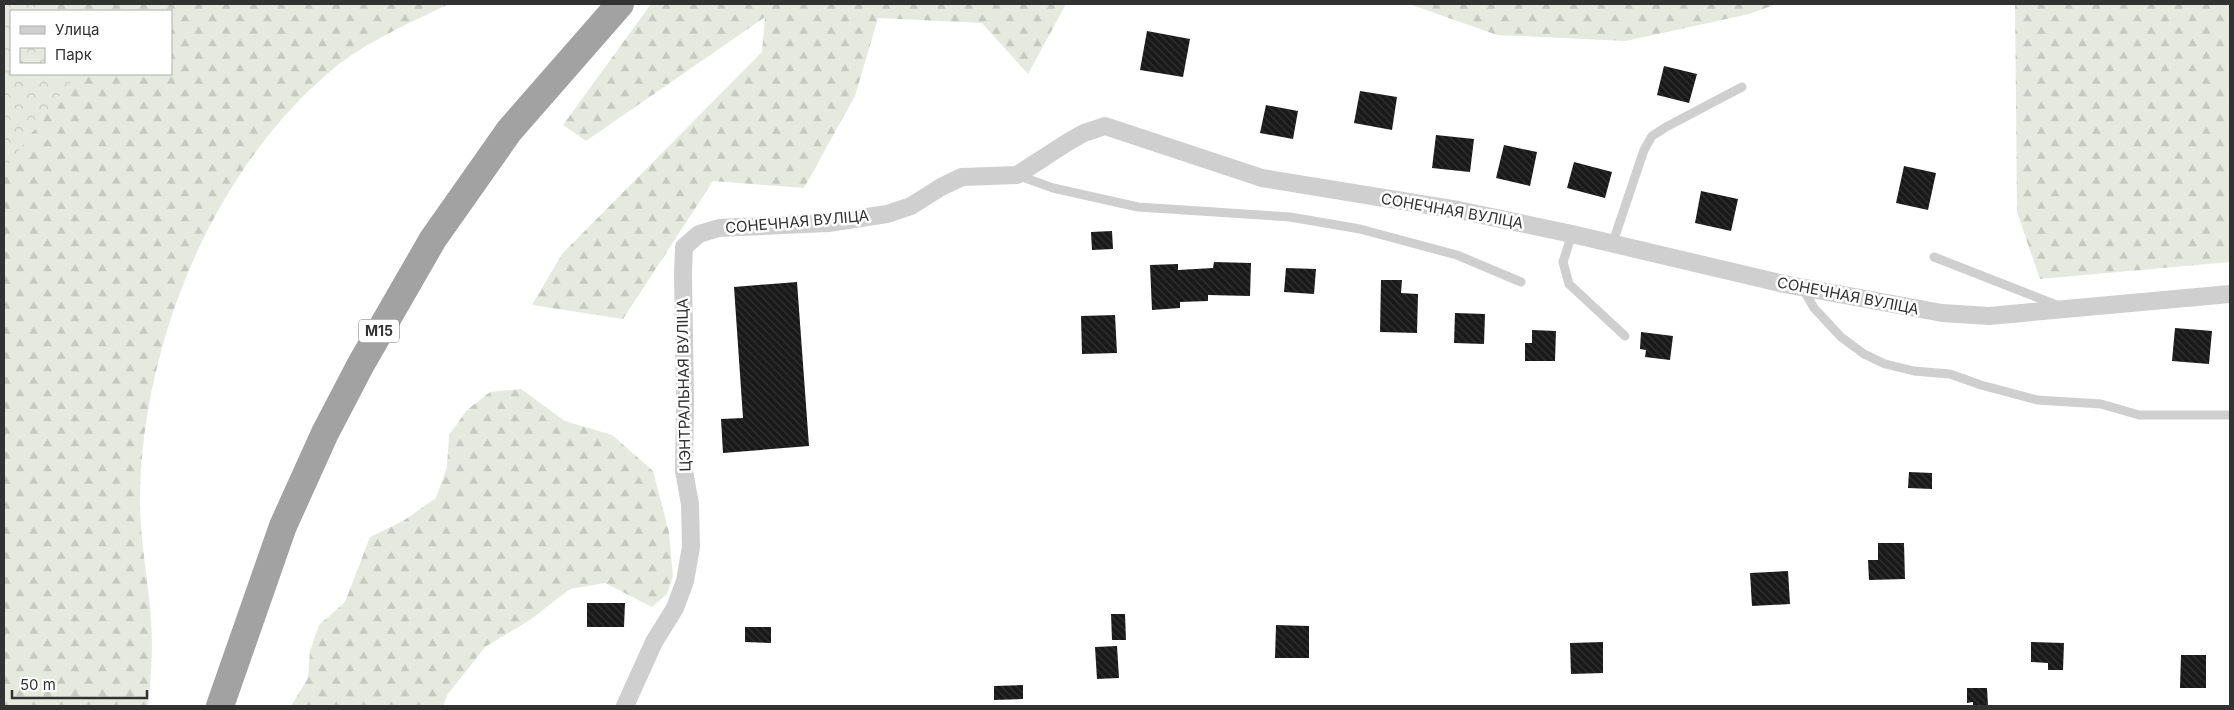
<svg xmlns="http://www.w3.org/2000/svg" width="2234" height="710" font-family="Inter,sans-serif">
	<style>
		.forest { fill: url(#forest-firs); fill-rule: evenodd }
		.park { fill: url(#park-crowns) }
		.building { fill: url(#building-back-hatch) }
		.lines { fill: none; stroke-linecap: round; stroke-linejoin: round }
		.service { stroke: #cfcfcf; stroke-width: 9 }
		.minor { stroke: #cfcfcf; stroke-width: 18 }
		.trunk { stroke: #a2a2a2; stroke-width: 28 }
		.labels { text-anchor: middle; stroke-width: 5; stroke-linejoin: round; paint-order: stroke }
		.shield { fill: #fff; stroke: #707070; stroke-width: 1 }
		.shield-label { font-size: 14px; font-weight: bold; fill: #323232 }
		.street-label { font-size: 15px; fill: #323232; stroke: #fff }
	</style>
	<defs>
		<pattern id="forest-firs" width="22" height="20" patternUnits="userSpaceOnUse" patternTransform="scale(1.25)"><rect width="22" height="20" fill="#e6eade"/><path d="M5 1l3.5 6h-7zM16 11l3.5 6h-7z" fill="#c6c9bf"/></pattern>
		<pattern id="park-crowns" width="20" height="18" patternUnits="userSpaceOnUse" patternTransform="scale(1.25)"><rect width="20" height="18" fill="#e6eade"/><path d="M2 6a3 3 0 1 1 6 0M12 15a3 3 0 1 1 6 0" fill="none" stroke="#c6c9bf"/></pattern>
		<pattern id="building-back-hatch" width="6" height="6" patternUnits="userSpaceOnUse" patternTransform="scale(1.25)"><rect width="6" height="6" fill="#191919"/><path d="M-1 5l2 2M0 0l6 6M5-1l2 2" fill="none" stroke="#323232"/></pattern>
	</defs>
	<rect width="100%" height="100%" fill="#fff"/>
	<g class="forest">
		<path d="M4,4H449C410,23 367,41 333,69C213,169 143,341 140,495C139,545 152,594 152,644C152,665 150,686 148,706H4ZM11,11H171V74H11Z"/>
		<path d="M651,4H1066L1028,74L982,23L878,18L855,96L804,188L713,181L623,319L532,305L562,254L762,52L765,17L586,141L563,125Z"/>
		<path d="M1409,4H1777L1749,14L1626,41L1497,35Z"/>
		<path d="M2015,4H2230V262L2040,279L2017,212Z"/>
		<path d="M521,389L565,421L612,435L653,471L669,532L673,576L667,594L652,607L605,583L570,589L530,620L485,647L448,694L443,706H291L308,678L310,651L319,625L345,602L370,537L403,521L436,498L447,467L449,435L467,410L490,392Z"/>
	</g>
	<path class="park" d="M4,4H48L52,11H11V74H76L4,170Z"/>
	<g class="building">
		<path d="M1147,31L1190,39L1183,77L1140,70Z"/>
		<path d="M1664,66L1697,74L1689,103L1657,95Z"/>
		<path d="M1360,91L1397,97L1392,130L1354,123Z"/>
		<path d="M1266,105L1298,111L1293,139L1260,133Z"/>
		<path d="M1436,135L1474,139L1470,172L1432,168Z"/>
		<path d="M1504,145L1537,152L1530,186L1496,178Z"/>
		<path d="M1574,162L1612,172L1605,198L1567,188Z"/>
		<path d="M1904,166L1936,173L1928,210L1896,203Z"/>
		<path d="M1701,191L1738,199L1731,231L1695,223Z"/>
		<path d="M1112,231L1113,249L1092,250L1091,232Z"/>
		<path d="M1214,262L1251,263L1250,296L1208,295V301L1180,302V308L1152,310L1150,265L1178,264V270L1213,268Z"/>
		<path d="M1286,268L1316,269L1314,294L1284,292Z"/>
		<path d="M1381,280H1402L1401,293L1418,294L1417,333L1380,332Z"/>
		<path d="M797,282L809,446L723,453L721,419L743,418L734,287Z"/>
		<path d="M1455,313L1485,314L1484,344L1454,343Z"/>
		<path d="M1115,315L1117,353L1082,354L1081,316Z"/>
		<path d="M2175,328L2212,331L2209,364L2172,361Z"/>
		<path d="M1532,330L1556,331L1555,361H1525V343H1532Z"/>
		<path d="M1641,332L1673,336L1670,360L1645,357L1646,350L1640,349Z"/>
		<path d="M1909,472L1932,473V489L1908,488Z"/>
		<path d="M1878,543H1904L1905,579L1869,580L1868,560H1878Z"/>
		<path d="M1788,571L1790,604L1752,606L1750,573Z"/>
		<path d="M587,603H625L624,627H587Z"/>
		<path d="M1111,614H1125L1126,640H1112Z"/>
		<path d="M1276,625L1309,626V658H1275Z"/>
		<path d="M745,627H771V643L745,642Z"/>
		<path d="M1603,642V673L1571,674L1570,643Z"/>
		<path d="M2031,642L2064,643L2063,670H2048V663L2031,662Z"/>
		<path d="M1117,646L1119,678L1097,679L1095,647Z"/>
		<path d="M2181,655H2206V688H2180Z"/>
		<path d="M1023,685V699L994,700V686Z"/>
		<path d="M1967,688H1987L1988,706H1973V702L1967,703Z"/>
	</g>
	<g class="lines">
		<g class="service">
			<path d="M1017,175L1053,188L1138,207L1290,217L1360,229L1457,255L1521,282"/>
			<path d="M1572,234L1563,262L1569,284L1625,336"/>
			<path d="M1612,245L1644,150L1652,136L1666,127L1742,87"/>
			<path d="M1934,257L2059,306"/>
			<path d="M1802,287L1814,308L1841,337L1864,354L1885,364L1914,371L1950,374L1981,385L2037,400L2101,404L2139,415H2230"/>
		</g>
		<path class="minor" d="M625,706L654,642L675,608L685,581L691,547L690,504L684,471L685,401L683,274L684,247L699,234L719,228L828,223L887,214L911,206L941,187L962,177L1017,175L1068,142L1084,133L1105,126L1262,178L1458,210L1572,234L1784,284L1942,313L1989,316L2230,294"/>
		<path class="trunk" d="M220,706L283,526L325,433L361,364L433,239L509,131L620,4"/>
	</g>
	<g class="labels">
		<rect class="shield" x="359" y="319.5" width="40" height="23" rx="4"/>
		<g class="shield-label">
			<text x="379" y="336">М15</text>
		</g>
		<g class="street-label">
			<text transform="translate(1452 211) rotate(10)" y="5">СОНЕЧНАЯ ВУЛІЦА</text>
			<text transform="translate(797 222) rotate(-5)" y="5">СОНЕЧНАЯ ВУЛІЦА</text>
			<text transform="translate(1848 296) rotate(11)" y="5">СОНЕЧНАЯ ВУЛІЦА</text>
			<text transform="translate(684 385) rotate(-91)" y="5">ЦЭНТРАЛЬНАЯ ВУЛІЦА</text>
		</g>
	</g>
	<rect width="2234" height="710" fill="none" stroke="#323232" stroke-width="10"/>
	<rect x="10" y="10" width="162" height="65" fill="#ffffff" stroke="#adadad"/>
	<rect x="20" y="26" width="25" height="8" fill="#cfcfcf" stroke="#adadad"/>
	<text x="55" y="35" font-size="15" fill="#323232">Улица</text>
	<rect x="20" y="48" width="25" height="15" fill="url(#park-crowns)" stroke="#adadad"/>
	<text x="55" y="60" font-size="15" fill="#323232">Парк</text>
	<path d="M12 690v8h135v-8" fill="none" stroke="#323232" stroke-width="2.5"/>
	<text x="20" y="690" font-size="15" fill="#323232" stroke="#ffffff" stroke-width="4" paint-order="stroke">50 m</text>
</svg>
